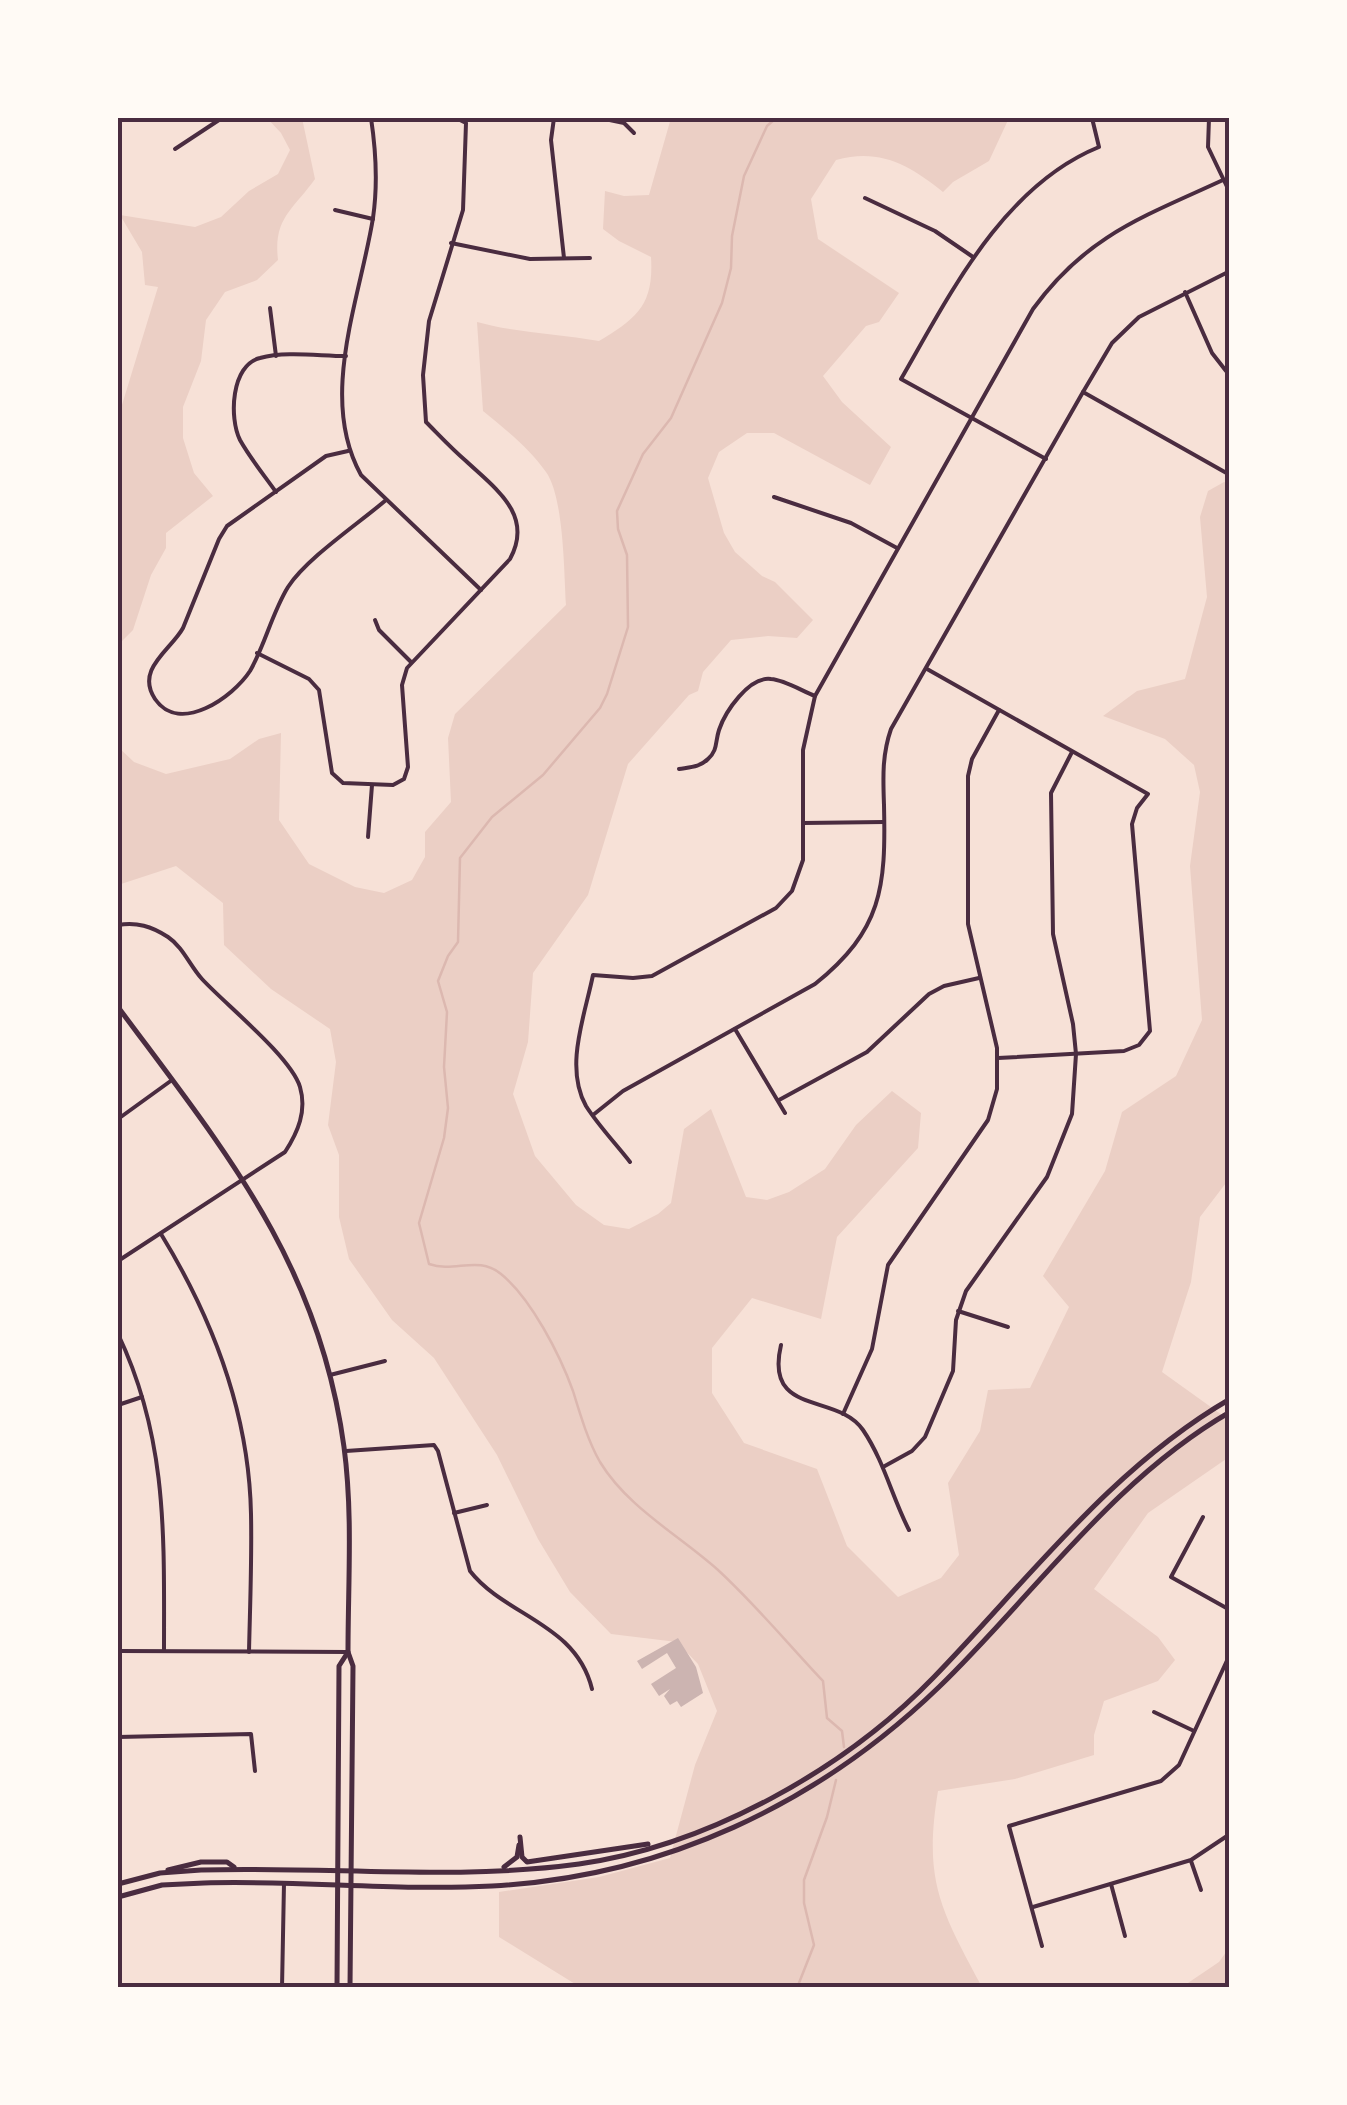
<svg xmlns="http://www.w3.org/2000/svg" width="1347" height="2105" font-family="Manrope,sans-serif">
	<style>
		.green { fill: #ebcfc5 }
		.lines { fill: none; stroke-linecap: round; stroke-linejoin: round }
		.stream { stroke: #dcb8b0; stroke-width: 2.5 }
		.building { fill: #ccb4b1 }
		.minor { stroke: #4a2c40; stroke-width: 4 }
		.tertiary { stroke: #4a2c40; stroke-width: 4 }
		.primary { stroke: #4a2c40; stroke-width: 5 }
		.neatline { fill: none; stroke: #4a2c40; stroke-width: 4 }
	</style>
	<rect width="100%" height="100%" fill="#f7e1d7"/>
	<g class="green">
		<path d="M267,118H302L315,179C293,210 273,218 278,260L257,280L225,292L206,320L201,361L183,407V438L194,473L213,496L166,533V548L151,575L133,630L118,645V418L158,287L145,285L142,252L120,215L195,227L221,217L249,191L278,174L290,150L281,133Z"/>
		<path d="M671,118H1009L989,161L953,182L943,192C909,165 880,148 836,160L811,199L818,239L899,293L879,322L866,326L823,376L842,402L891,447L870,485L774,433H747L719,452L708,478L724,533L735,552L762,576L775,582L813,620L797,638L768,636L731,640L703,672L698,691L689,695L628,764L588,895L533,973L528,1042L513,1094L535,1156L576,1205L604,1225L629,1229L658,1214L671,1203L684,1129L711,1109L746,1197L767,1200L789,1192L825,1169L856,1125L892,1091L921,1113L918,1148L837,1237L821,1319L752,1298L712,1348V1393L744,1443L817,1469L847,1546L898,1597L941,1578L959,1555L948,1483L980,1431L988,1390L1030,1388L1069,1307L1043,1276L1105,1171L1122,1112L1176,1076L1202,1020L1190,866L1200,792L1194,765L1165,739L1103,716L1137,691L1185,679L1207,597L1200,517L1208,491L1224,482L1229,484V1179L1200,1217L1191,1282L1162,1372L1229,1420V1457L1148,1513L1094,1589L1158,1637L1175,1660L1158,1681L1104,1701L1094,1735V1755L1015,1779L938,1791C923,1881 941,1910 982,1987H580L499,1937V1892L599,1877L670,1858L695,1765L717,1711L698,1664L677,1642L611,1634L570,1592L538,1539L497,1455L434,1358L392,1320L349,1259L339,1217V1155L328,1125L336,1062L330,1029L271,989L224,945L223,903L176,866L118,885V747L134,762L166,774L230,759L259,739L281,733L279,820L309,864L355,887L384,893L412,880L425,857V832L451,802L448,738L455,714L566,605C564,573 564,497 546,472C529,448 505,429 483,411L477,322C517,333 558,334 599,341C637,318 654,305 651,257L619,241L603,229L605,191L624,196L649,195Z"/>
		<path d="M1229,1948V1987H1182L1219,1962Z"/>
	</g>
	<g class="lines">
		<g class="stream">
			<path d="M776,118L767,126L744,176L732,236L731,268L722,303L671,418L643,454L617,511L618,529L627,555L628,627L607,694L600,708L543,775L492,817L460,858L458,942L448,956L438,981L447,1012L444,1067L448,1108L444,1138L419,1223L429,1264C455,1273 478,1255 501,1274C531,1298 560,1355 573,1391C580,1414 588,1441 600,1462C628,1508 679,1535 718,1570C756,1605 788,1644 823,1681L827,1718L842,1731L844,1747"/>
			<path d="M797,1988L814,1945L804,1903V1880L827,1817L836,1780"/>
		</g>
	</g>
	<path class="building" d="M678,1638L696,1667L703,1693L681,1707L677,1701L670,1705L664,1696L670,1689L659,1696L651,1684L676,1668L667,1653L642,1669L637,1661Z"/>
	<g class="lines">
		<g class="minor">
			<path d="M554,118L551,140L564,258"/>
			<path d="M600,118L624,123L634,133"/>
			<path d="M1209,118L1208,147L1230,193"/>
			<path d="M175,149L222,118"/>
			<path d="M865,198L935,231L973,257"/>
			<path d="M335,210L373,219"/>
			<path d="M451,243L530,259L590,258"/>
			<path d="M1185,292L1212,353L1230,376"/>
			<path d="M270,308L276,356"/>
			<path d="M348,451L326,456L227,526L219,539L183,628C171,650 135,669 155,699C180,735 233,697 250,671C265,645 272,613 288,587C307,558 358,524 386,500"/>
			<path d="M1046,459L901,379C950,294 1003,186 1099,147L1092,118"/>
			<path d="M276,492C264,475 250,458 240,440C229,418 231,365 260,358C286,351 319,356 346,356"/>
			<path d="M774,497L851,523L897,548"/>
			<path d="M375,620L379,630L411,662"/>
			<path d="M257,653L309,679L319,690L332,773L343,783L393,785L404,779L408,767L402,685L407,668L510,559C534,515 496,489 466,461C452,449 439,435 426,422L423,375L429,321L463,210L466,123L458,119H371"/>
			<path d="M927,669L1148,794L1137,808L1132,824L1150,1031L1139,1045L1124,1051L998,1058"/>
			<path d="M679,769C691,767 700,767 708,759C718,750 715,742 719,730C725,712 749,676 771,679C785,680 802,691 815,696"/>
			<path d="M803,823L884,822"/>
			<path d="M368,837L372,785"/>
			<path d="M118,925C137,922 151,926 168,937C183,947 190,966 202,979C225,1004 291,1057 300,1087C307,1111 298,1132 285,1152L118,1261"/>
			<path d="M735,1029L785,1113"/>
			<path d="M779,1100L867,1052L929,994L944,986L979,978"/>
			<path d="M593,1115L623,1091L815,984C882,930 886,888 884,805C883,778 882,755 891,729L1083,392"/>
			<path d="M118,1119L172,1080"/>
			<path d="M630,1162C616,1144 598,1125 586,1106C564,1067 585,1015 593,975L633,978L652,976L776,908L792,891L803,860V750L815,696L1033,309C1087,235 1143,217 1223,180"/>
			<path d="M161,1234C213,1319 249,1413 251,1514C252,1560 250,1606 249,1652"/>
			<path d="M958,1311L1008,1327"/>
			<path d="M118,1334C168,1439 164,1537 164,1651"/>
			<path d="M781,1345C764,1417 837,1392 863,1430C884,1461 892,1497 909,1530"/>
			<path d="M330,1375L385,1361"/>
			<path d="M118,1405L142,1397"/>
			<path d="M843,1414L872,1349L888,1265L988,1120L997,1089V1048L968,924V776L972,759L999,710"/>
			<path d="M346,1451L434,1445L438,1451L470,1571C505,1616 576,1623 592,1689"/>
			<path d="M883,1467L912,1451L925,1437L953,1371L956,1320L966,1291L1047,1177L1072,1114L1076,1054L1073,1024L1053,934L1051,793L1072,752"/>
			<path d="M454,1513L487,1505"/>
			<path d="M1203,1517L1171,1577L1230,1610"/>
			<path d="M118,1651L348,1652"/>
			<path d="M1154,1712L1194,1731"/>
			<path d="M118,1737L251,1734L255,1771"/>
			<path d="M1191,1861L1201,1890"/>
			<path d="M1111,1884L1125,1936"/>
			<path d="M1033,1907L1191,1860L1230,1834"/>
			<path d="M1042,1946L1009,1826L1161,1781L1179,1765L1230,1654"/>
			<path d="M282,1988L284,1883"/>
		</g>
		<g class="tertiary">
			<path d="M371,118C376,151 378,184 373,218C360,299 318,398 361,475L481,590"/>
			<path d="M1230,271L1139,317L1112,343L1083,392L1230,475"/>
		</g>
		<g class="primary">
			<path d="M118,1007C224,1150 319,1262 344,1447C353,1514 348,1584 348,1652L353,1666L350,1988"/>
			<path d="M520,1837L522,1857L527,1862L648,1844"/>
			<path d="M504,1867L517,1857L519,1845"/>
			<path d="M168,1870L201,1862H227L234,1867"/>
			<path d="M118,1884L160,1873L201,1870C327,1866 454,1881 579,1864C707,1846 844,1770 934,1677C1028,1580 1111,1468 1230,1399"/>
			<path d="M118,1897L162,1885L204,1883C299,1880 396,1891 492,1886C662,1877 817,1805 939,1687C1035,1594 1112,1480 1230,1412"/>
			<path d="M337,1988L339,1666L348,1652"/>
		</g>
	</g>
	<rect width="1347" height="2105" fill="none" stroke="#fffaf5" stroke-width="240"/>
	<rect x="120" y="120" width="1107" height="1865" class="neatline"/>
</svg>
